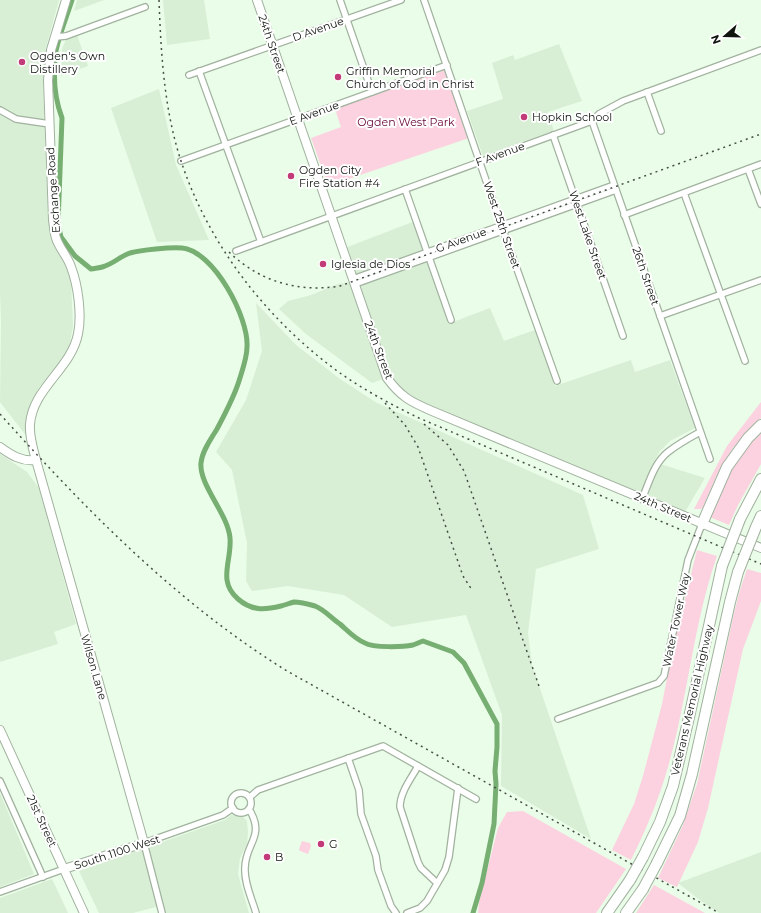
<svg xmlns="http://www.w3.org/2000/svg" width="761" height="913" font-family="Montserrat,sans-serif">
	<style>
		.built { fill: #d8efd5 }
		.green { fill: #fcd2e0 }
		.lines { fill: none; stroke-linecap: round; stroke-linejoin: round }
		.canal { stroke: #77ae72; stroke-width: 5 }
		.street-casing { stroke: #a1b29f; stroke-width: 8 }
		.secondary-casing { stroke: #a1b29f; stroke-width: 10 }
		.highway-casing { stroke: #a1b29f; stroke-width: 12 }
		.street { stroke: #fff; stroke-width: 5.5 }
		.secondary { stroke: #fff; stroke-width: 8 }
		.highway { stroke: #fff; stroke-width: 10 }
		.rail { stroke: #475046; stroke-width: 1.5; stroke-dasharray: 2 4; stroke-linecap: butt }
		.highway-bridge-casing { stroke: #a1b29f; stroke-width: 12; stroke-linecap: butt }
		.highway-bridge { stroke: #fff; stroke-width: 10 }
		.poi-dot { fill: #c23b78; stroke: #fff; stroke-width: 1.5 }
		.labels { text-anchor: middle; stroke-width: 4; stroke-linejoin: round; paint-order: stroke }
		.street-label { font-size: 11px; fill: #0f150e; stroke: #fff }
		.poi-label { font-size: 11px; fill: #0f150e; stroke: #fff; text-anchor: start }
		.park-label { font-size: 11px; fill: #660438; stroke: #fff }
	</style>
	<rect width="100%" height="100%" fill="#eafde8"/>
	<g class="built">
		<path d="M0,0H59L46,48L43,80L48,220L52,240L67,268L71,280L73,326L70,343L66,354L39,388L30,406L27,423L28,438L0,402L1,322L0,292Z"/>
		<path d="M77,0H104L74,11Z"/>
		<path d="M163,0H204L210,39L167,45Z"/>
		<path d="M77,35L88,66L61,76L62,49L66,39Z"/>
		<path d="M559,44L582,101L548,112L554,131L483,156L467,111L503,99L492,63L513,55L515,60Z"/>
		<path d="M159,89L176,165L209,240L157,242L111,108Z"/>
		<path d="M415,221L453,322L490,308L504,341L535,330L555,386L631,360L635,372L670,360L695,428L670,441L660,451L654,462L705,478L685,512L421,402L409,394L401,387L392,377L345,248Z"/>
		<path d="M350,282L383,379L372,383L306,334L279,309L288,301L311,295L338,284Z"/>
		<path d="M256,303L296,345L340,379L377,403L583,495L599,549L536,569L528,633L532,665L591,839L501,786L502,715L466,615L392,627L344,595L288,586L252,591L246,581L247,543L232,470L216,452L246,400L262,351Z"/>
		<path d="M0,454L27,472L39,488L76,624L54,632L58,644L0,662Z"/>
		<path d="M0,793L34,874L0,887Z"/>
		<path d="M231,815L242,816L247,821L248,832L247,844L240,858L238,874L249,913H165L156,907L133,913H99L79,871L225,820Z"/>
		<path d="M761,852V913H719L701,901L678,883Z"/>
		<path d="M52,879L68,913H0V898Z"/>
	</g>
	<g class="green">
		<path d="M445,70L469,138L328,186L311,138L341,127L335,109Z"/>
		<path d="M761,402V418L733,448L716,477L703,507L701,509H694L727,446Z"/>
		<path d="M761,430V464L738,505L729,525L712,518L710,516L732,464Z"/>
		<path d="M697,550L717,556C693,625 688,698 668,767C659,799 646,830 631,860L612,850L634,804L643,776L662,704L673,647Z"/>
		<path d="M747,569L761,573V601L743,649L708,808L698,842L677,887L658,878L683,825L697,784L734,613L740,590Z"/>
		<path d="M523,811L626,869L596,913H478L479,902L498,828L507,812Z"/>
		<path d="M302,841L310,843L311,846L308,854L300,851L299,849Z"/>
		<path d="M654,885L705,913H636Z"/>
	</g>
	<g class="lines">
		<path class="canal" d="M72,0C67,16 59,35 56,51C53,73 54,97 62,118L58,224L61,237L75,256L91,269C96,268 101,268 105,266C114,263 121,256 130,253C141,250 170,247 182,248C214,251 249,318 247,347C247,358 242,371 239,381C234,397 225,414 217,429C211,439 202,451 201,463C199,485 228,514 230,538C232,561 217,581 238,599C252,611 264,610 281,606C285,605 290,603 294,602C301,602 308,604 315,606C325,610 331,618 340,624C348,631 355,639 365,643C373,648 403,647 413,645C416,644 420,642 423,641L453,652L464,663L497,724V747L495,771L496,784L494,824L482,883L473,913"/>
		<g class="street-casing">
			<g id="street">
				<path d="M340,0L372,92"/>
				<path d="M424,0L503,230L557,381"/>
				<path d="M56,37L66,36L145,7"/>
				<path d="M199,71L261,242"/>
				<path d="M189,75L401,0"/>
				<path d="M647,92L661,131"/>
				<path d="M0,110L16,119L50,124"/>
				<path d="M592,121L710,459"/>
				<path d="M553,135L623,336"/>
				<path d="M181,161L447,65"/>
				<path d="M748,169L761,204"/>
				<path d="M405,189L451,320"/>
				<path d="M684,193L745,361"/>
				<path d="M624,215L761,164"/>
				<path d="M236,251L592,121L599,114L623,101L761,50"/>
				<path d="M353,279L614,185"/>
				<path d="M355,284L616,190"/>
				<path d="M660,316L761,280"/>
				<path d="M642,499C649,483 654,463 668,452C678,444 689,438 700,432"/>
				<path d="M558,719L658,683L664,676L688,560L702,524"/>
				<path d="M348,758L359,790L361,814L376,856L378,870L391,906L396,913"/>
				<path d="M418,766C411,779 400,792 400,807L418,862L421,868L437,883"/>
				<path d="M0,781L43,877"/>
				<circle cx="241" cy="803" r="10"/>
				<path d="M250,797L258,790L383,746L476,799"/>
				<path d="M249,809C266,837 245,843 245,868C244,883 252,899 256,913"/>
				<path d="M0,892L64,869"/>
				<path d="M162,913L144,843L223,815L233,808"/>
				<path d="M407,913L420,908L427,901L445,870L449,857L458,788"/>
			</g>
		</g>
		<g class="secondary-casing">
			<g id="secondary">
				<path d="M257,0L387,378C401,397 411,402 432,411L761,548"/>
				<path d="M0,447C11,455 22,462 36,460"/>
				<path d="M0,730L84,913"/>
				<path d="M64,869L144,843L36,460C33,449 29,436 30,424C33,388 71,369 78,334C82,315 78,285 71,267C68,257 59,248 56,238C54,232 54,225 53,220L48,80L51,50L66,0"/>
			</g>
		</g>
		<g class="highway-casing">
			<g id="highway">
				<path d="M740,519L761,479"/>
				<path d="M702,524L727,467L748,438L761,425"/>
				<path d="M756,527L761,516"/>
				<path d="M643,857L660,822L673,786L690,713L722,566"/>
				<path d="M657,863L680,816L692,774L730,602L738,572"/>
				<path d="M607,913L630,880"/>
				<path d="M626,913L643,889"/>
			</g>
		</g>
		<use href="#street" class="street"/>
		<use href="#secondary" class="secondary"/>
		<use href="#highway" class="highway"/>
		<g class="rail">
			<path d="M159,0C161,54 164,109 181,161C209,246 268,321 340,373C364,390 392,405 419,418L761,564"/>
			<path d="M229,252C259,281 298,293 340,286L761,134"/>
			<path d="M385,403L405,425L418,447L463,576L472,590"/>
			<path d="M0,414C86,510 177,603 287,671L719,913"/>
			<path d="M424,424L448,445L464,471L540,689"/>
		</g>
		<g class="highway-bridge-casing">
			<g id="highway-bridge">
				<path d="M722,566L740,519"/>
				<path d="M738,572L756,527"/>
				<path d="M630,880L643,857"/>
				<path d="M643,889L657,863"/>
			</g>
		</g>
		<use href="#highway-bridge" class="highway-bridge"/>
	</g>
	<g class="poi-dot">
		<circle cx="22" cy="62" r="4"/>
		<circle cx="338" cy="77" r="4"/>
		<circle cx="524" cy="117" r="4"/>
		<circle cx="291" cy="176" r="4"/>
		<circle cx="323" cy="264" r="4"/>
		<circle cx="321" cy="844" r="4"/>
		<circle cx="267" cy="857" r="4"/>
	</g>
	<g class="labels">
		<g class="street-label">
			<text transform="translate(318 29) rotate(-19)" y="4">D Avenue</text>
			<text transform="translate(272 44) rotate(71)" y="4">24th Street</text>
			<text transform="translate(314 113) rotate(-20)" y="4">E Avenue</text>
			<text transform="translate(500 154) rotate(-20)" y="4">F Avenue</text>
			<text transform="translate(53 190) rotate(-94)" y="4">Exchange Road</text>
			<text transform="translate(502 225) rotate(71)" y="4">West 25th Street</text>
			<text transform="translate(588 235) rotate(71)" y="4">West Lake Street</text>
			<text transform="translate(461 240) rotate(-20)" y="4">G Avenue</text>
			<text transform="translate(646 276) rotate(71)" y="4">26th Street</text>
			<text transform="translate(379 350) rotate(69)" y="4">24th Street</text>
			<text transform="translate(663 507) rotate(23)" y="4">24th Street</text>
			<text transform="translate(676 620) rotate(-78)" y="4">Water Tower Way</text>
			<text transform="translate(94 667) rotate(74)" y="4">Wilson Lane</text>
			<text transform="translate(692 700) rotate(-77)" y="4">Veterans Memorial Highway</text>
			<text transform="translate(42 821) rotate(65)" y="4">21st Street</text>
			<text transform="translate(117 852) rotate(-18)" y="4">South 1100 West</text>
		</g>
		<g class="poi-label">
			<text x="30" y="60">Ogden's Own<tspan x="30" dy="13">Distillery</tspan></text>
			<text x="346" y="75">Griffin Memorial<tspan x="346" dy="13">Church of God in Christ</tspan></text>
			<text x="532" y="121">Hopkin School</text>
			<text x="299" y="174">Ogden City<tspan x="299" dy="13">Fire Station #4</tspan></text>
			<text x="331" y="268">Iglesia de Dios</text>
			<text x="329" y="848">G</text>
			<text x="275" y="861">B</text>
		</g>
		<g class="park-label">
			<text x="406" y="126">Ogden West Park</text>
		</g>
	</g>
	<g transform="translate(725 36) rotate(250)" stroke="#ffffff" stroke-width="3" paint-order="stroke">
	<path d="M0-3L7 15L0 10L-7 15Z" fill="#0f150e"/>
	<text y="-6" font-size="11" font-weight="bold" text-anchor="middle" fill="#0f150e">N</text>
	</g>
</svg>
